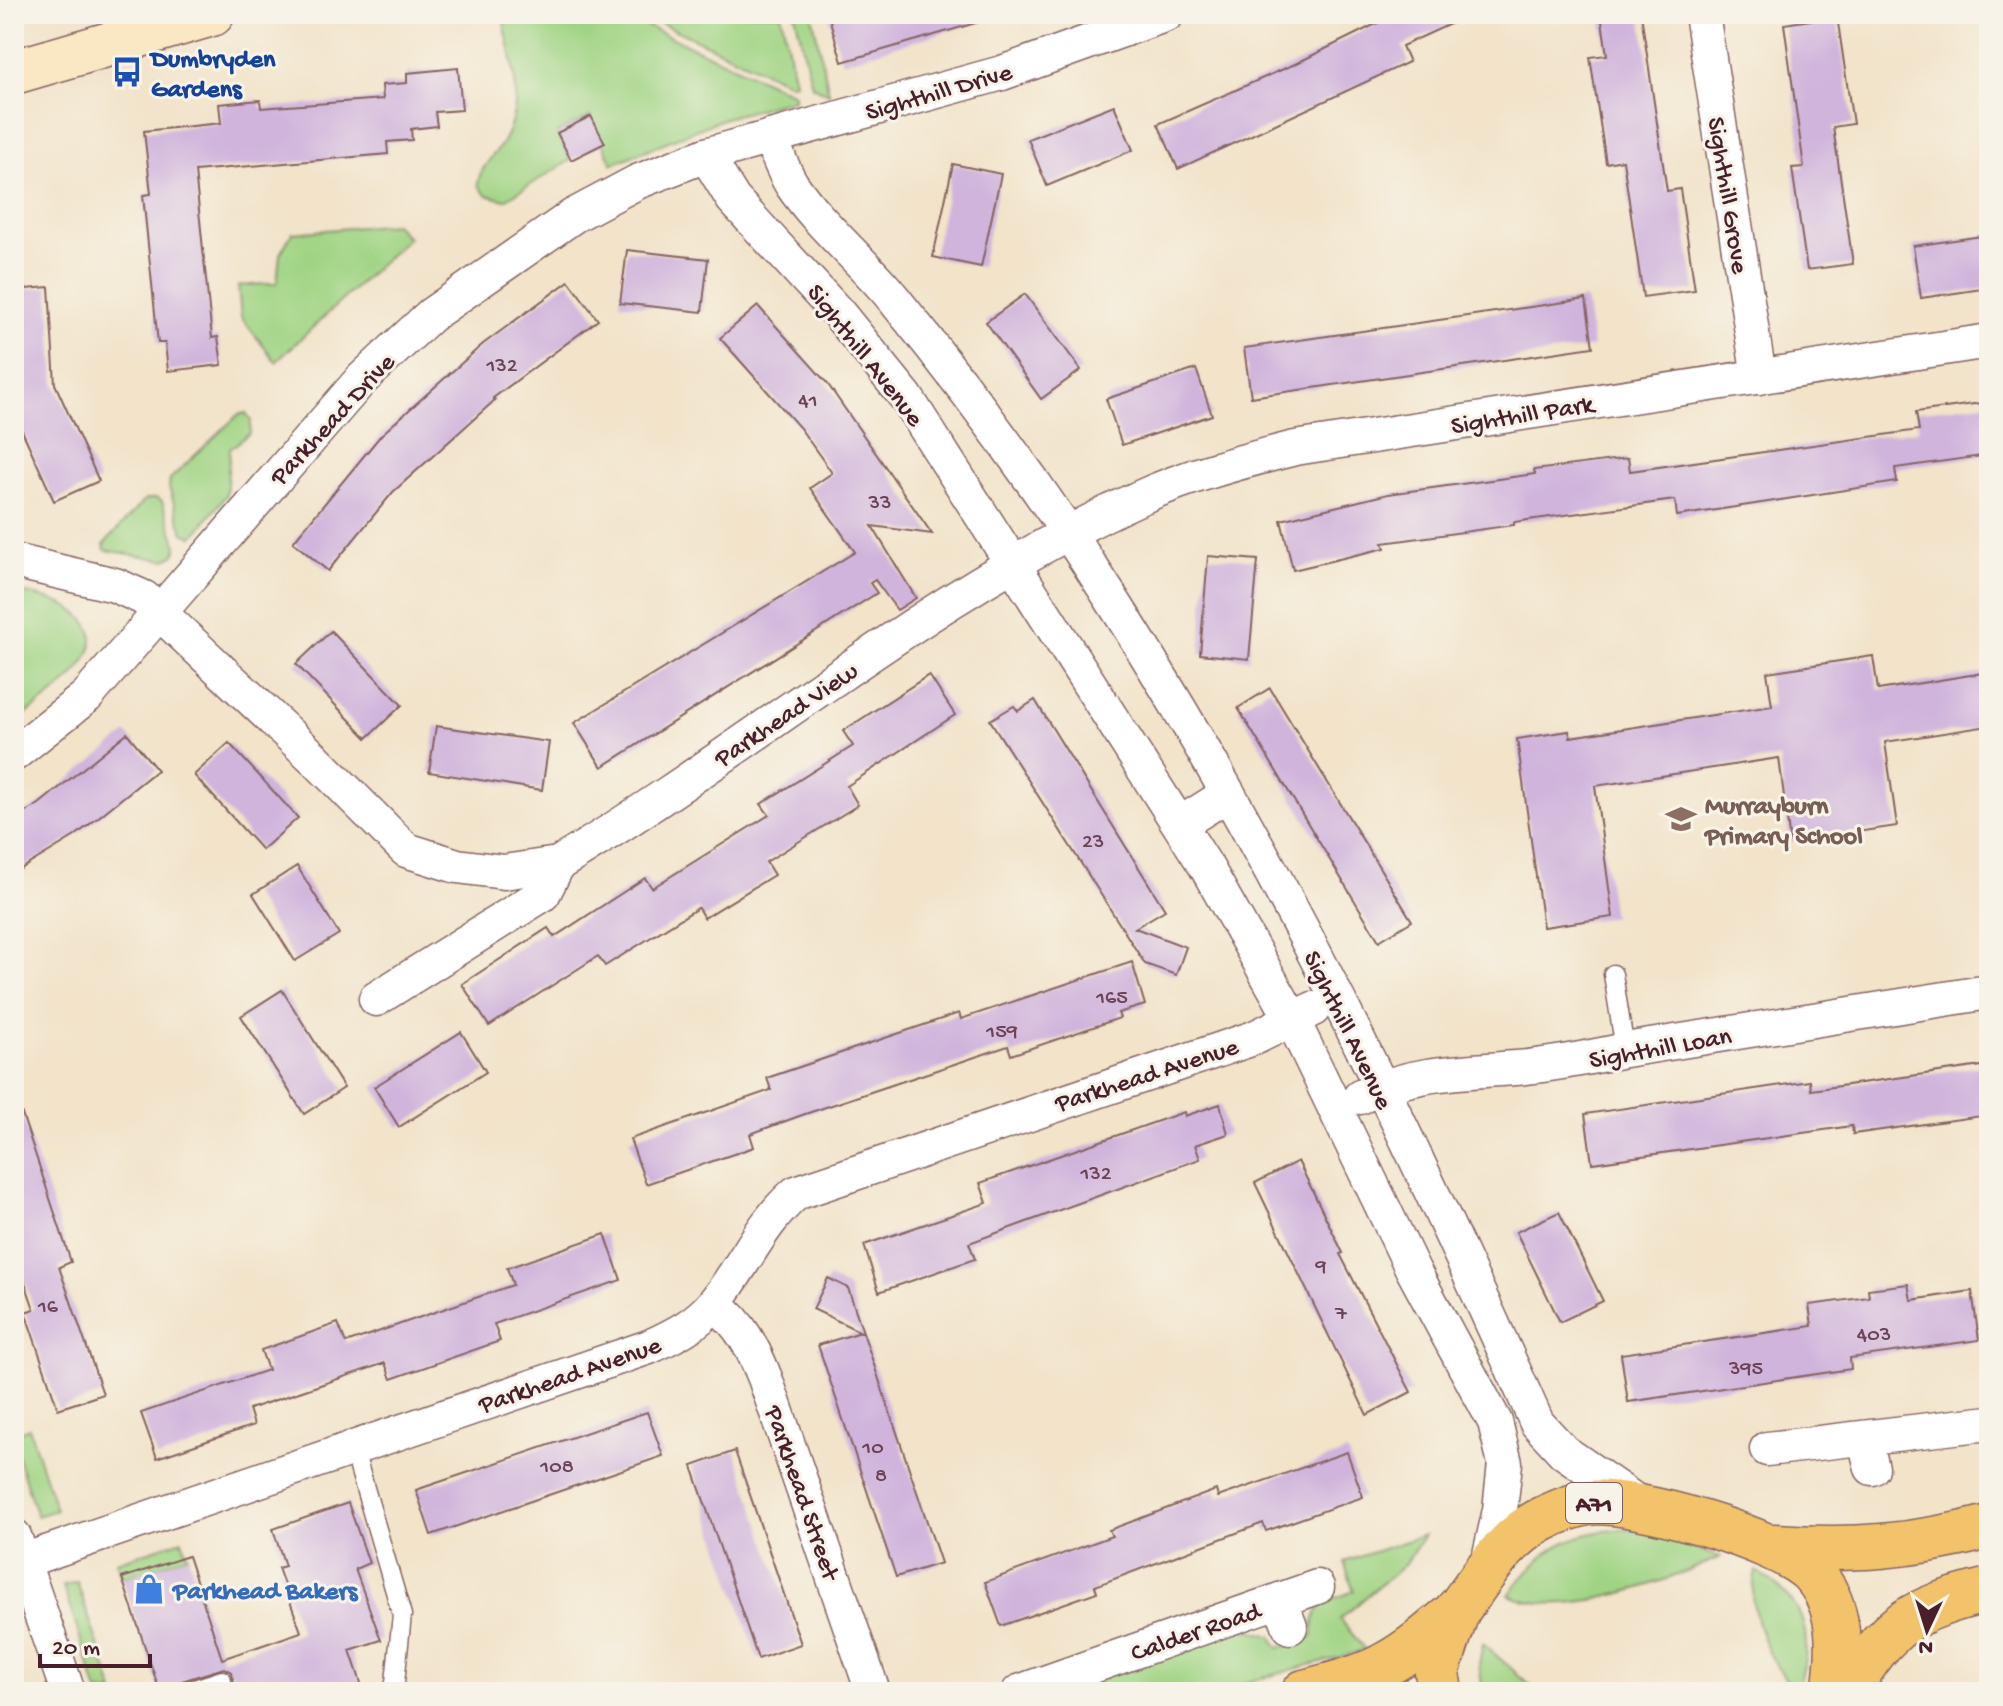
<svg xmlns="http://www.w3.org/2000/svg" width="2003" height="1706" font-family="'Gochi Hand',sans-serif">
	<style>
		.green { fill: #a0d484; stroke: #757a58; stroke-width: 2 }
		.building { fill: #d0b4dc }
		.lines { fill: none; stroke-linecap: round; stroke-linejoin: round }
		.lane-casing { stroke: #856462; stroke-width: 21 }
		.street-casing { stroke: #856462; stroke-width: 37 }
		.secondary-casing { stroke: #856462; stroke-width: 47 }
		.primary-casing { stroke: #856462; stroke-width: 47 }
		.lane { stroke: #fff; stroke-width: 18 }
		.street { stroke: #fff; stroke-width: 34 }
		.secondary { stroke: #fae7c3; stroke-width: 44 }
		.primary { stroke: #f2c36a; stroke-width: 44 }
		.labels { text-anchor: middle; stroke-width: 6; stroke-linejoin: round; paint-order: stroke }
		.number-label { font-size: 22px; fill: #6c4457 }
		.shield { fill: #f7f3e8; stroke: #7e5f64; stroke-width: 2 }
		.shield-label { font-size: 24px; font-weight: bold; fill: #4a1f2b }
		.transit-label { font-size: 26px; font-weight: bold; fill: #164399; stroke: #f7f3e8; text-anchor: start }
		.street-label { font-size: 26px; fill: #4a1f2b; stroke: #f7f3e8 }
		.education-label { font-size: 26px; font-weight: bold; fill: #785e54; stroke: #f7f3e8; text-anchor: start }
		.shop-label { font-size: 26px; font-weight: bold; fill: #366cbe; stroke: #f7f3e8; text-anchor: start }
	</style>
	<rect width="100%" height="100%" fill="#f7f3e8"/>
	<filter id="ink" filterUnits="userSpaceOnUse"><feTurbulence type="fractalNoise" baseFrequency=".0125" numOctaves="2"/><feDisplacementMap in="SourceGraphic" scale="16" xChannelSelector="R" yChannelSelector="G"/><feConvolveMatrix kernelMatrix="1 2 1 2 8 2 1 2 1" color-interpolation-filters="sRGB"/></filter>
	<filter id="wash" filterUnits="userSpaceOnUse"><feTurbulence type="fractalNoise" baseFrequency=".006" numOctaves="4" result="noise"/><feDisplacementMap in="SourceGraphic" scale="32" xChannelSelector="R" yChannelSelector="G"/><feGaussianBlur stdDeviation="1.8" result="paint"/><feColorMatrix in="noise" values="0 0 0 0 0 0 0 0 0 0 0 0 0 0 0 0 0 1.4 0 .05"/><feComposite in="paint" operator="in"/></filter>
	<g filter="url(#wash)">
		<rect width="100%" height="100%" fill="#f2e3c9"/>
		<g class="green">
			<path d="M502,14H621L794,94V99L725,118L612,164L590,116L557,133L571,160L505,200L486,195L478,185C479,168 494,156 503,142C527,101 511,57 502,14Z"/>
			<path d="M641,14H781L795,82L791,84Z"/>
			<path d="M795,14H812L829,93L812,86Z"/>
			<path d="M395,224L408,238L276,362L241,317L238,286L277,283L280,254L292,233Z"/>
			<path d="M246,413L251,420L250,433L230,449L226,495L193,537L183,533L169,487L170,479L238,415Z"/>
			<path d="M156,498L162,502L177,546L175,554L165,560L105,550L104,544L145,500Z"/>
			<path d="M14,590C34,596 62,600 78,614C125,652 42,702 14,723Z"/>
			<path d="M29,1428L56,1510L37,1516L14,1446V1434Z"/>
			<path d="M1637,1529L1720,1557C1668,1581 1563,1621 1509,1595C1544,1545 1576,1529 1637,1529Z"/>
			<path d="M1424,1535L1406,1563L1340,1619L1365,1650L1211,1692H1055L1240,1627L1271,1636L1279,1648L1313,1636C1313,1601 1325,1603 1354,1591L1344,1562Z"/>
			<path d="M182,1540L188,1556L122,1578L116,1562Z"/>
			<path d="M1756,1571C1808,1601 1815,1638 1797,1692C1769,1663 1745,1611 1756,1571Z"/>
			<path d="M77,1582L114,1692H98L63,1586Z"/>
			<path d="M1483,1644L1536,1690L1537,1692H1483L1479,1664Z"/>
		</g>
		<g id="blocks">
			<g class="building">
				<path d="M828,14H978L979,22L842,62Z"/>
				<path d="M1396,14H1472L1402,46L1409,62L1178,169L1158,124L1295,64Z"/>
				<path d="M1601,14H1641L1667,191L1680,189L1695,290L1643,297L1623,160L1606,163L1590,57L1607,55Z"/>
				<path d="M1837,16L1853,124L1833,127L1853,264L1807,270L1792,168L1804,167L1784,24Z"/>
				<path d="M458,68L462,110L435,112L437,126L411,129L412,140L387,142L388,154L195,171L212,338L218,337L222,365L168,371L165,343H158L143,195L151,194L144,131L221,123L219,104L260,100L261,108L383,99L382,85L407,83V73Z"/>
				<path d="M1114,105L1133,150L1047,186L1028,139Z"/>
				<path d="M591,116L605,143L571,160L557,133Z"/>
				<path d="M953,164L1001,174L981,267L933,257Z"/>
				<path d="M1989,235V288L1921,298L1913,246Z"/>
				<path d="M627,250L708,259L702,312L620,303Z"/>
				<path d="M569,281L598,320L493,398L495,400L393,492L328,571L293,542L381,435L483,344Z"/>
				<path d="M49,287L55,384L99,481L54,501L14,413V290Z"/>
				<path d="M1025,294L1081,370L1041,399L986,322Z"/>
				<path d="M1586,299L1593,347L1251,397L1244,348Z"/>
				<path d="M758,306L827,383L932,534L872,526L916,598L897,610L875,580L870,583L877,593L602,767L574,723L855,552L810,488L832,473L800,428L720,338Z"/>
				<path d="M1196,369L1212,415L1122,445L1106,399Z"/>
				<path d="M1989,402V455L1895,468L1897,482L1677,516L1675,500L1514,522V525L1383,543L1385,548L1293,570L1281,520L1388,494L1535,474L1534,470L1628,458L1630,471L1919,430L1916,412Z"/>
				<path d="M1208,556L1258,560L1249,659L1200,654Z"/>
				<path d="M331,631L402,705L367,738L296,664Z"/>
				<path d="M1873,656L1878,690L1989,672V726L1885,742L1897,826L1790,842L1779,758L1595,786L1613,917L1543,927L1517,739L1569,731L1570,737L1772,706L1767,672Z"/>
				<path d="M929,675L955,715L847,786L858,805L766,862L774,875L704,918L698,908L605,966L598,956L489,1026L462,984L548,928L554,937L645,878L652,888L769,815L761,804L853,746L843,731Z"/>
				<path d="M1270,688L1412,921L1379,941L1238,708Z"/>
				<path d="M1035,700L1165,910L1135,928L1186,947L1176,975L1145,964L990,720L1014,706L1018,711Z"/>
				<path d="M436,726L549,742L542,790L429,772Z"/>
				<path d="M127,733L157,770L75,836L14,873V819L39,804Z"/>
				<path d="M229,743L298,818L262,850L194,775Z"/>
				<path d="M297,866L339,934L295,961L253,894Z"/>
				<path d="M1132,962L1145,1005L1118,1013L1120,1018L1011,1055L1008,1046L805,1114L750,1134L754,1147L646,1184L630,1139L771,1090L767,1078L959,1013L961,1019Z"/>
				<path d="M282,990L344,1088L304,1114L241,1016Z"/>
				<path d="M461,1032L486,1072L399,1127L374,1087Z"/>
				<path d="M1989,1065V1115L1853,1134L1852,1126L1592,1163L1585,1114L1810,1081L1811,1090Z"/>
				<path d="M1220,1104L1228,1134L1195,1145L1200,1159L969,1243L975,1259L879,1292L864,1245L987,1203L980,1183L1184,1112L1185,1116Z"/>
				<path d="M20,1108L71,1262L59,1267L103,1394L58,1409L25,1312L34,1309L14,1250V1109Z"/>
				<path d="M1298,1161L1343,1253L1340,1254L1411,1392L1367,1415L1255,1183Z"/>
				<path d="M1559,1212L1603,1301L1560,1322L1516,1232Z"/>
				<path d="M605,1234L621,1280L494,1324L500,1341L391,1379L385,1363L249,1409L254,1425L157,1458L141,1413L268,1370L261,1350L338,1323L346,1343L513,1285L507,1268Z"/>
				<path d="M828,1278L848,1288L941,1563L896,1577L818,1345L861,1332L813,1309Z"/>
				<path d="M1908,1284L1911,1300L1972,1291L1979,1340L1850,1358L1851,1369L1628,1402L1621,1354L1812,1326L1809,1305L1869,1297L1868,1289Z"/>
				<path d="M647,1412L663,1456L431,1535L416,1490Z"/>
				<path d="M735,1451L801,1644L758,1659L692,1466Z"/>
				<path d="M1347,1452L1363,1497L1266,1531L1263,1523L1095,1586L1097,1592L1001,1626L985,1582L1112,1536L1109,1530L1216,1490L1218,1497Z"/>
				<path d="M348,1503L369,1563L355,1569L381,1640L350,1650L364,1692H224L234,1682L231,1672L224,1668L181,1681L173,1692H160L122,1578L188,1556L222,1659L301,1632L278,1568L285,1566L273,1529Z"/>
			</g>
		</g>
	</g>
	<g filter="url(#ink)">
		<use href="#blocks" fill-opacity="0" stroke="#856462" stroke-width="2"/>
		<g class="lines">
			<g class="lane-casing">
				<g id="lane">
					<path d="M1613,974L1625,1050"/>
					<path d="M353,1447L402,1615L394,1692"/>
					<path d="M185,1692L222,1680"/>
				</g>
			</g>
			<g class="street-casing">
				<g id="street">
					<path d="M1702,14L1759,377"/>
					<path d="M770,137C777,153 783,171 792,185C820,226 861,259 893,298C955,374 1014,453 1069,534C1255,811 1402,1119 1537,1423L1564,1452L1641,1505"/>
					<path d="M706,155L733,199L838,313L906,397L1207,868L1292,1019L1413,1270L1495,1422L1505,1463L1500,1510L1487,1568"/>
					<path d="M14,561L115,585L144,598L316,760L406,850L457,866L504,872L558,864C754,746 930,593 1139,498C1189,475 1243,461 1295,448L1989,341"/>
					<path d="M14,754L87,696L361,380L431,315L573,216L637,182L706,155L1002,73L1167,14"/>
					<path d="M1180,824L1228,794"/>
					<path d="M376,999L543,894L558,864"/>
					<path d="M1360,1097C1411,1072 1460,1072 1516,1068C1553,1065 1588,1058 1625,1050L1989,992"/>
					<path d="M715,1304C741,1324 753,1348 765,1378L873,1692"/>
					<path d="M1865,1440L1872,1468"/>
					<path d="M1767,1449L1989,1423"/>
					<path d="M14,1536L68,1692"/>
					<path d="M14,1564L649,1347C673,1336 698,1324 715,1302C745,1265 760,1224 796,1193L1254,1038L1313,1009"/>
					<path d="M1280,1600L1290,1627"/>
					<path d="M1019,1692L1317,1587"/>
				</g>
			</g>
			<g class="secondary-casing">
				<path id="secondary" d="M14,72L212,14"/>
			</g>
			<g class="primary-casing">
				<g id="primary">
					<path d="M1774,1546C1854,1551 1911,1547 1989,1527"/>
					<path d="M1304,1692C1362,1677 1386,1671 1433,1631C1442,1623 1453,1616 1460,1607C1483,1575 1506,1537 1543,1519C1555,1513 1574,1505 1588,1503C1632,1497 1780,1540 1811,1572C1843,1605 1840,1651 1834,1692"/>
					<path d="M1440,1692L1437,1672L1458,1609"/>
					<path d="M1847,1692C1888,1623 1912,1609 1989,1590"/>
				</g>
			</g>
			<use href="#lane" class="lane"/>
			<use href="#street" class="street"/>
			<use href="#secondary" class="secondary"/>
			<use href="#primary" class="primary"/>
		</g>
	</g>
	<defs>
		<g id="bus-bare" transform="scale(2.4)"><path d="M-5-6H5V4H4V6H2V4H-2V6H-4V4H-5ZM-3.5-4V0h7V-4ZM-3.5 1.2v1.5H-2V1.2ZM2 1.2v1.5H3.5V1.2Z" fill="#1a4fb4" stroke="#f7f3e8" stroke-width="2.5" paint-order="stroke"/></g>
		<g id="school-bare" transform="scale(2.4)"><path d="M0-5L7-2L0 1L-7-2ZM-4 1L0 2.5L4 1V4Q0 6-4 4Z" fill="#8d6e63" stroke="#f7f3e8" stroke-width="2.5" paint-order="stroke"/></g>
		<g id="shop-bare" transform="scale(2.4)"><path d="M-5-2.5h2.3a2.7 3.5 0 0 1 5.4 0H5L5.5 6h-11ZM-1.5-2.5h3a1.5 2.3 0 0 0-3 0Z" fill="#3f7fe0" stroke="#f7f3e8" stroke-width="2.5" paint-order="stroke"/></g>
	</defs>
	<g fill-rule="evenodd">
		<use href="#bus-bare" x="127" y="72"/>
		<use href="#school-bare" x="1681" y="819"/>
		<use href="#shop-bare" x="149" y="1589"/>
	</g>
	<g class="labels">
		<g class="number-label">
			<text x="502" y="371">132</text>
			<text x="808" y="406">41</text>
			<text x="880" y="508">33</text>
			<text x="1093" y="847">23</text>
			<text x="1112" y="1003">165</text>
			<text x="1002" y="1037">159</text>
			<text x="1096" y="1179">132</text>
			<text x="1321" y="1272">9</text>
			<text x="48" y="1312">16</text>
			<text x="1341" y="1319">7</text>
			<text x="1874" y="1340">403</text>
			<text x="1746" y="1374">395</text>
			<text x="873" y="1453">10</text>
			<text x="557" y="1472">108</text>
			<text x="881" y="1481">8</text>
		</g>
		<rect class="shield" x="1566" y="1483" width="56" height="40" rx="6"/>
		<g class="shield-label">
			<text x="1594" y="1511">A71</text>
		</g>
		<g class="transit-label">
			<text x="151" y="66">Dumbryden<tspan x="151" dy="30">Gardens</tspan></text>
		</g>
		<g class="street-label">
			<text transform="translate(938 90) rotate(-16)" y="9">Sighthill Drive</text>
			<text transform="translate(1730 195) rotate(81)" y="9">Sighthill Grove</text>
			<text transform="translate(867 354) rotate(52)" y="9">Sighthill Avenue</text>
			<text transform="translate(1522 413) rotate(-9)" y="9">Sighthill Park</text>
			<text transform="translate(331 418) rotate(-47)" y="9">Parkhead Drive</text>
			<text transform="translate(785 713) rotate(-34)" y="9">Parkhead View</text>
			<text transform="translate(1350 1029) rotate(64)" y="9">Sighthill Avenue</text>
			<text transform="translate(1660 1046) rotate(-10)" y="9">Sighthill Loan</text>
			<text transform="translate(1146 1073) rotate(-18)" y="9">Parkhead Avenue</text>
			<text transform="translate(569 1373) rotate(-19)" y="9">Parkhead Avenue</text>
			<text transform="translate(804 1492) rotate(71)" y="9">Parkhead Street</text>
			<text transform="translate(1195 1630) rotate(-19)" y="9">Calder Road</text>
		</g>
		<g class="education-label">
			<text x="1705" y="813">Murrayburn<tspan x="1705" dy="30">Primary School</tspan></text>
		</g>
		<g class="shop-label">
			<text x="173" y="1598">Parkhead Bakers</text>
		</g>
	</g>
	<rect width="2003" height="1706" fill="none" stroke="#f7f3e8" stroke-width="48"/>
	<g transform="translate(1927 1630) rotate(184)" stroke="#f7f3e8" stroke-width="6" paint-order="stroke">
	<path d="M0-6L14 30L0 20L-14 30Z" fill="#4a1f2b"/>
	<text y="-12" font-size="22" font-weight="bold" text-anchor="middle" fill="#4a1f2b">N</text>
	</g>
	<path d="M40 1654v12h110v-12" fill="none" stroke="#4a1f2b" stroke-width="4"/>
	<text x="52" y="1654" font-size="24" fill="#4a1f2b" stroke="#f7f3e8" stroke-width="6" paint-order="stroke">20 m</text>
</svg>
